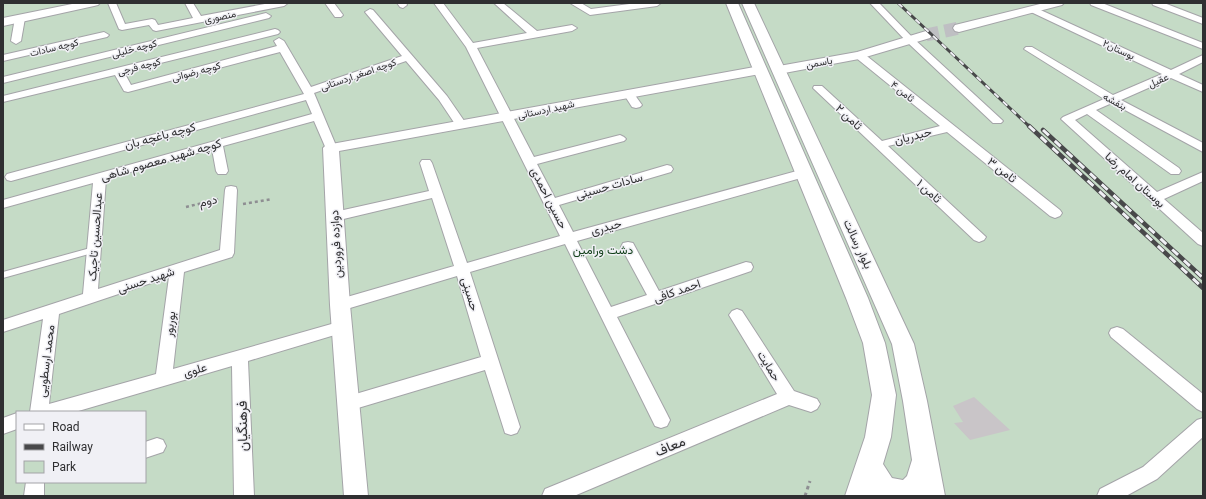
<svg xmlns="http://www.w3.org/2000/svg" width="1206" height="499" font-family="Roboto,Vazirmatn,sans-serif">
	<style>
		.green { fill: #c5dbc6; fill-rule: evenodd }
		.building { fill: #c9c5c8 }
		.lines { fill: none; stroke-linecap: round; stroke-linejoin: round }
		.tertiary-tunnel { stroke: #bfbfc3; stroke-width: 13; stroke-dasharray: 13 6; stroke-linecap: butt }
		.service-casing { stroke: #a4a4a8; stroke-width: 2 }
		.minor-casing { stroke: #a4a4a8; stroke-width: 2 }
		.tertiary-casing { stroke: #a4a4a8; stroke-width: 2 }
		.secondary-casing { stroke: #a4a4a8; stroke-width: 2 }
		.path-far1 { stroke: #8e8e92; stroke-width: 2.5; stroke-dasharray: 3 3; stroke-linecap: butt }
		.path { stroke: #8e8e92; stroke-width: 3; stroke-dasharray: 3.5 3.5; stroke-linecap: butt }
		.service { fill: #fff; fill-rule: evenodd }
		.minor { fill: #fff; fill-rule: evenodd }
		.tertiary { fill: #fff; fill-rule: evenodd }
		.secondary { fill: #fff; fill-rule: evenodd }
		.rail-far1-casing { stroke: #48484a; stroke-width: 3 }
		.rail-casing { stroke: #48484a; stroke-width: 4.5 }
		.rail-far1 { stroke: #f0f0f5; stroke-width: 2; stroke-dasharray: 6; stroke-linecap: butt }
		.rail { stroke: #f0f0f5; stroke-width: 3; stroke-dasharray: 8; stroke-linecap: butt }
		.labels { text-anchor: middle; stroke-width: 3; stroke-linejoin: round; paint-order: stroke }
		.far-street-label { font-size: 10px; fill: #2f2f31; stroke: #f0f0f5 }
		.street-label { font-size: 12px; fill: #2f2f31; stroke: #f0f0f5 }
		.park-label { font-size: 12px; fill: #13411b; stroke: #f0f0f5 }
		.near-street-label { font-size: 14px; fill: #2f2f31; stroke: #f0f0f5 }
	</style>
	<rect width="100%" height="100%" fill="#e3e3e8"/>
	<path class="green" d="M3,3H1203V496H3ZM17,412H145V482H17Z"/>
	<path class="building" d="M974,397L1010,430L970,440L954,423L963,422L953,406Z"/>
	<g class="lines">
		<path class="tertiary-tunnel" d="M926,35L959,28"/>
		<g class="service-casing">
			<path id="service" d="M94,247L96,248L98,250L96,252L3,278V272Z"/>
		</g>
		<g class="minor-casing">
			<g id="minor">
				<path d="M108,3H116L125,24L152,19L155,20L158,25L193,18L185,3H193L201,16L270,3H288L284,6L156,31L153,30L149,25L122,30L119,29Z"/>
				<path d="M325,3H334L343,15L341,17H335Z"/>
				<path d="M397,3H406L407,5L403,8L400,7Z"/>
				<path d="M434,3H443L473,43L527,33L494,3H503L537,31L572,25L577,28L572,31L477,48L534,157L620,135L624,137L626,139L624,141L537,164L555,198L667,165L671,166L673,169L671,172L559,205L573,232L804,169L808,170L810,173L808,176L577,241L611,307L647,295L621,247L623,243L628,242L633,243L659,291L746,262L751,263L753,267L751,271L617,317L667,414L670,420L667,426L661,428L655,426L565,244L470,272L520,427L517,433L511,435L505,433L485,370L348,411L342,408L339,403L342,398L481,357L457,276L340,311L335,309L332,305L335,301L340,299L454,266L432,198L335,221L330,219L328,216L330,213L429,191L420,163L422,160H430L432,163L467,263L560,236L466,47Z"/>
				<path d="M570,3H581L591,9L637,3H661L657,6L590,15Z"/>
				<path d="M870,3H879L913,38L1001,119L1003,121L1001,123H993L907,42Z"/>
				<path d="M1090,3H1102L1203,43V49L1091,5Z"/>
				<path d="M1152,3H1164L1203,18V24L1153,5Z"/>
				<path d="M1034,7L1171,70L1203,55V62L1179,74L1203,85V92L1171,78L1121,100L1203,143V152L1112,103L1096,110L1179,168L1181,171L1179,174H1171L1087,114L1075,120L1157,192L1203,172V181L1164,199L1203,233V246L1198,244L1061,119L1063,117L1104,99L1024,49L1026,47H1032L1113,95L1162,74L1031,12L1029,10L1031,8Z"/>
				<path d="M370,9L373,10L447,96L467,125L465,127H457L439,100L406,61L314,93L337,148L335,151H327L314,121L223,146L228,171L226,174H218L216,171L212,149L106,179L98,289L220,250L225,190L226,187L231,186L236,187L237,190L234,253L232,257L184,272L173,369L342,321L348,323L350,327L348,331L248,361L254,496H234L232,366L75,412H30L43,319L3,332V320L83,294L93,183L3,208V200L312,114L306,100L11,181L7,180L5,177L7,174L304,94L280,52L128,92L124,91L115,75L3,102V96L275,29L278,30L280,32L278,34L124,72L131,85L277,46L274,41L279,38L284,41L311,87L402,56L365,12ZM169,277L156,374L49,404L59,314Z"/>
				<path d="M266,13L271,16L269,18L3,83V77Z"/>
				<path d="M20,15L25,18L21,41L16,44L11,41L15,18Z"/>
				<path d="M104,32L109,35L107,37L3,61V55Z"/>
				<path d="M859,52L863,53L1060,210L1062,213L1060,216L1055,218L1050,216L947,132L888,146L986,237L984,240L979,242L974,240L813,88L814,86H822L882,141L940,126L855,57L854,55Z"/>
				<path d="M628,90L632,91L642,105L640,107L636,108L632,107L623,93Z"/>
				<path d="M737,309L742,311L794,391L817,399L820,404L817,409L811,412L789,405L574,496H542L545,489L777,394L729,315L732,311Z"/>
				<path d="M1117,327L1123,329L1203,394V412L1197,409L1111,337L1109,333L1111,329Z"/>
				<path d="M17,413V429L3,434V418Z"/>
				<path d="M1203,418V437L1157,479L1126,496H1097L1100,489L1143,467L1197,420Z"/>
				<path d="M157,438L163,440L166,446L163,452L145,458V442Z"/>
				<path d="M26,482H44V496H24Z"/>
			</g>
		</g>
		<g class="tertiary-casing">
			<g id="tertiary">
				<path d="M77,3H100L98,5L94,6L3,26V18Z"/>
				<path d="M1044,3H1064L1062,5L959,32L955,31L953,28L955,25Z"/>
				<path d="M926,31L930,32L932,35L930,38L859,59L779,74L774,73L772,70L774,67L779,66L857,52Z"/>
				<path d="M760,66L765,67L767,70L765,73L339,151L350,305L368,496H344L330,305L323,148L326,145Z"/>
			</g>
		</g>
		<g class="secondary-casing">
			<path id="secondary" d="M726,3H738L868,298L885,343L896,395L891,437L883,464L892,478L903,480L907,476L912,460L903,401L892,344L742,3H754L914,344L927,401L945,496H845L865,437L872,395L863,343L846,298Z"/>
		</g>
		<g class="path-far1">
			<path d="M243,204L272,199"/>
			<path d="M186,207L219,199"/>
		</g>
		<path class="path" d="M805,496L810,481"/>
		<use href="#service" class="service"/>
		<use href="#minor" class="minor"/>
		<use href="#tertiary" class="tertiary"/>
		<use href="#secondary" class="secondary"/>
		<g class="rail-far1-casing">
			<path id="rail-far1" d="M898,3L1030,127"/>
		</g>
		<g class="rail-casing">
			<g id="rail">
				<path d="M1029,126L1203,288"/>
				<path d="M1043,130L1203,278"/>
			</g>
		</g>
		<use href="#rail-far1" class="rail-far1"/>
		<use href="#rail" class="rail"/>
	</g>
	<g class="labels">
		<g class="far-street-label">
			<text transform="translate(220 16) rotate(-11)" y="4">منصوری</text>
			<text transform="translate(54 47) rotate(-13)" y="4">کوچه سادات</text>
			<text transform="translate(134 48) rotate(-14)" y="4">کوچه خلیلی</text>
			<text transform="translate(1119 49) rotate(25)" y="4">بوستان۲</text>
			<text transform="translate(819 62) rotate(-11)" y="4">یاسمن</text>
			<text transform="translate(139 66) rotate(-14)" y="4">کوچه فرجی</text>
			<text transform="translate(196 71) rotate(-15)" y="4">کوچه رضوانی</text>
			<text transform="translate(358 74) rotate(-19)" y="4">کوچه اصغر اردستانی</text>
			<text transform="translate(1158 80) rotate(-24)" y="4">عقیل</text>
			<text transform="translate(903 91) rotate(39)" y="4">ثامن ۴</text>
			<text transform="translate(1115 101) rotate(29)" y="4">بنفشه</text>
			<text transform="translate(546 109) rotate(-12)" y="4">شهید اردستانی</text>
		</g>
		<g class="street-label">
			<text transform="translate(849 117) rotate(43)" y="4">ثامن ۲</text>
			<text transform="translate(160 136) rotate(-15)" y="4">کوچه باغچه بان</text>
			<text transform="translate(913 136) rotate(-14)" y="4">حیدریان</text>
			<text transform="translate(161 160) rotate(-16)" y="4">کوچه شهید معصوم شاهی</text>
			<text transform="translate(1002 170) rotate(38)" y="4">ثامن ۳</text>
			<text transform="translate(1135 180) rotate(42)" y="4">بوستان امام رضا</text>
			<text transform="translate(609 186) rotate(-16)" y="4">سادات حسینی</text>
			<text transform="translate(929 191) rotate(42)" y="4">ثامن ۱</text>
			<text transform="translate(549 198) rotate(63)" y="4">حسین احمدی</text>
			<text transform="translate(208 201) rotate(-13)" y="4">دوم</text>
			<text transform="translate(606 227) rotate(-15)" y="4">حیدری</text>
			<text transform="translate(95 237) rotate(-86)" y="4">عبدالحسین تاجیک</text>
			<text transform="translate(336 244) rotate(-93)" y="4">دوازده فروردین</text>
			<text transform="translate(858 244) rotate(65)" y="4">بلوار رسالت</text>
			<text transform="translate(146 280) rotate(-18)" y="4">شهید حسنی</text>
			<text transform="translate(677 291) rotate(-19)" y="4">احمد کافی</text>
			<text transform="translate(470 294) rotate(73)" y="4">حسینی</text>
			<text transform="translate(170 324) rotate(-83)" y="4">بوربور</text>
			<text transform="translate(46 361) rotate(-83)" y="4">محمد ارسطویی</text>
			<text transform="translate(769 366) rotate(58)" y="4">حمایت</text>
			<text transform="translate(195 370) rotate(-16)" y="4">علوی</text>
		</g>
		<g class="park-label">
			<text x="603" y="254">دشت ورامین</text>
		</g>
		<g class="near-street-label">
			<text transform="translate(242 426) rotate(-91)" y="5">فرهنگیان</text>
			<text transform="translate(670 446) rotate(-23)" y="5">معاف</text>
		</g>
	</g>
	<rect width="1206" height="499" fill="none" stroke="#2f2f31" stroke-width="8"/>
	<rect x="16" y="411" width="130" height="72" fill="#f0f0f5" stroke="#a3a3a7"/>
	<rect x="24" y="424" width="20" height="6" fill="#ffffff" stroke="#a3a3a7"/>
	<text x="52" y="431" font-size="12" fill="#2f2f31">Road</text>
	<rect x="24" y="444" width="20" height="6" fill="#48484a" stroke="#a3a3a7"/>
	<text x="52" y="451" font-size="12" fill="#2f2f31">Railway</text>
	<rect x="24" y="461" width="20" height="12" fill="#c5dbc6" stroke="#a3a3a7"/>
	<text x="52" y="471" font-size="12" fill="#2f2f31">Park</text>
</svg>
